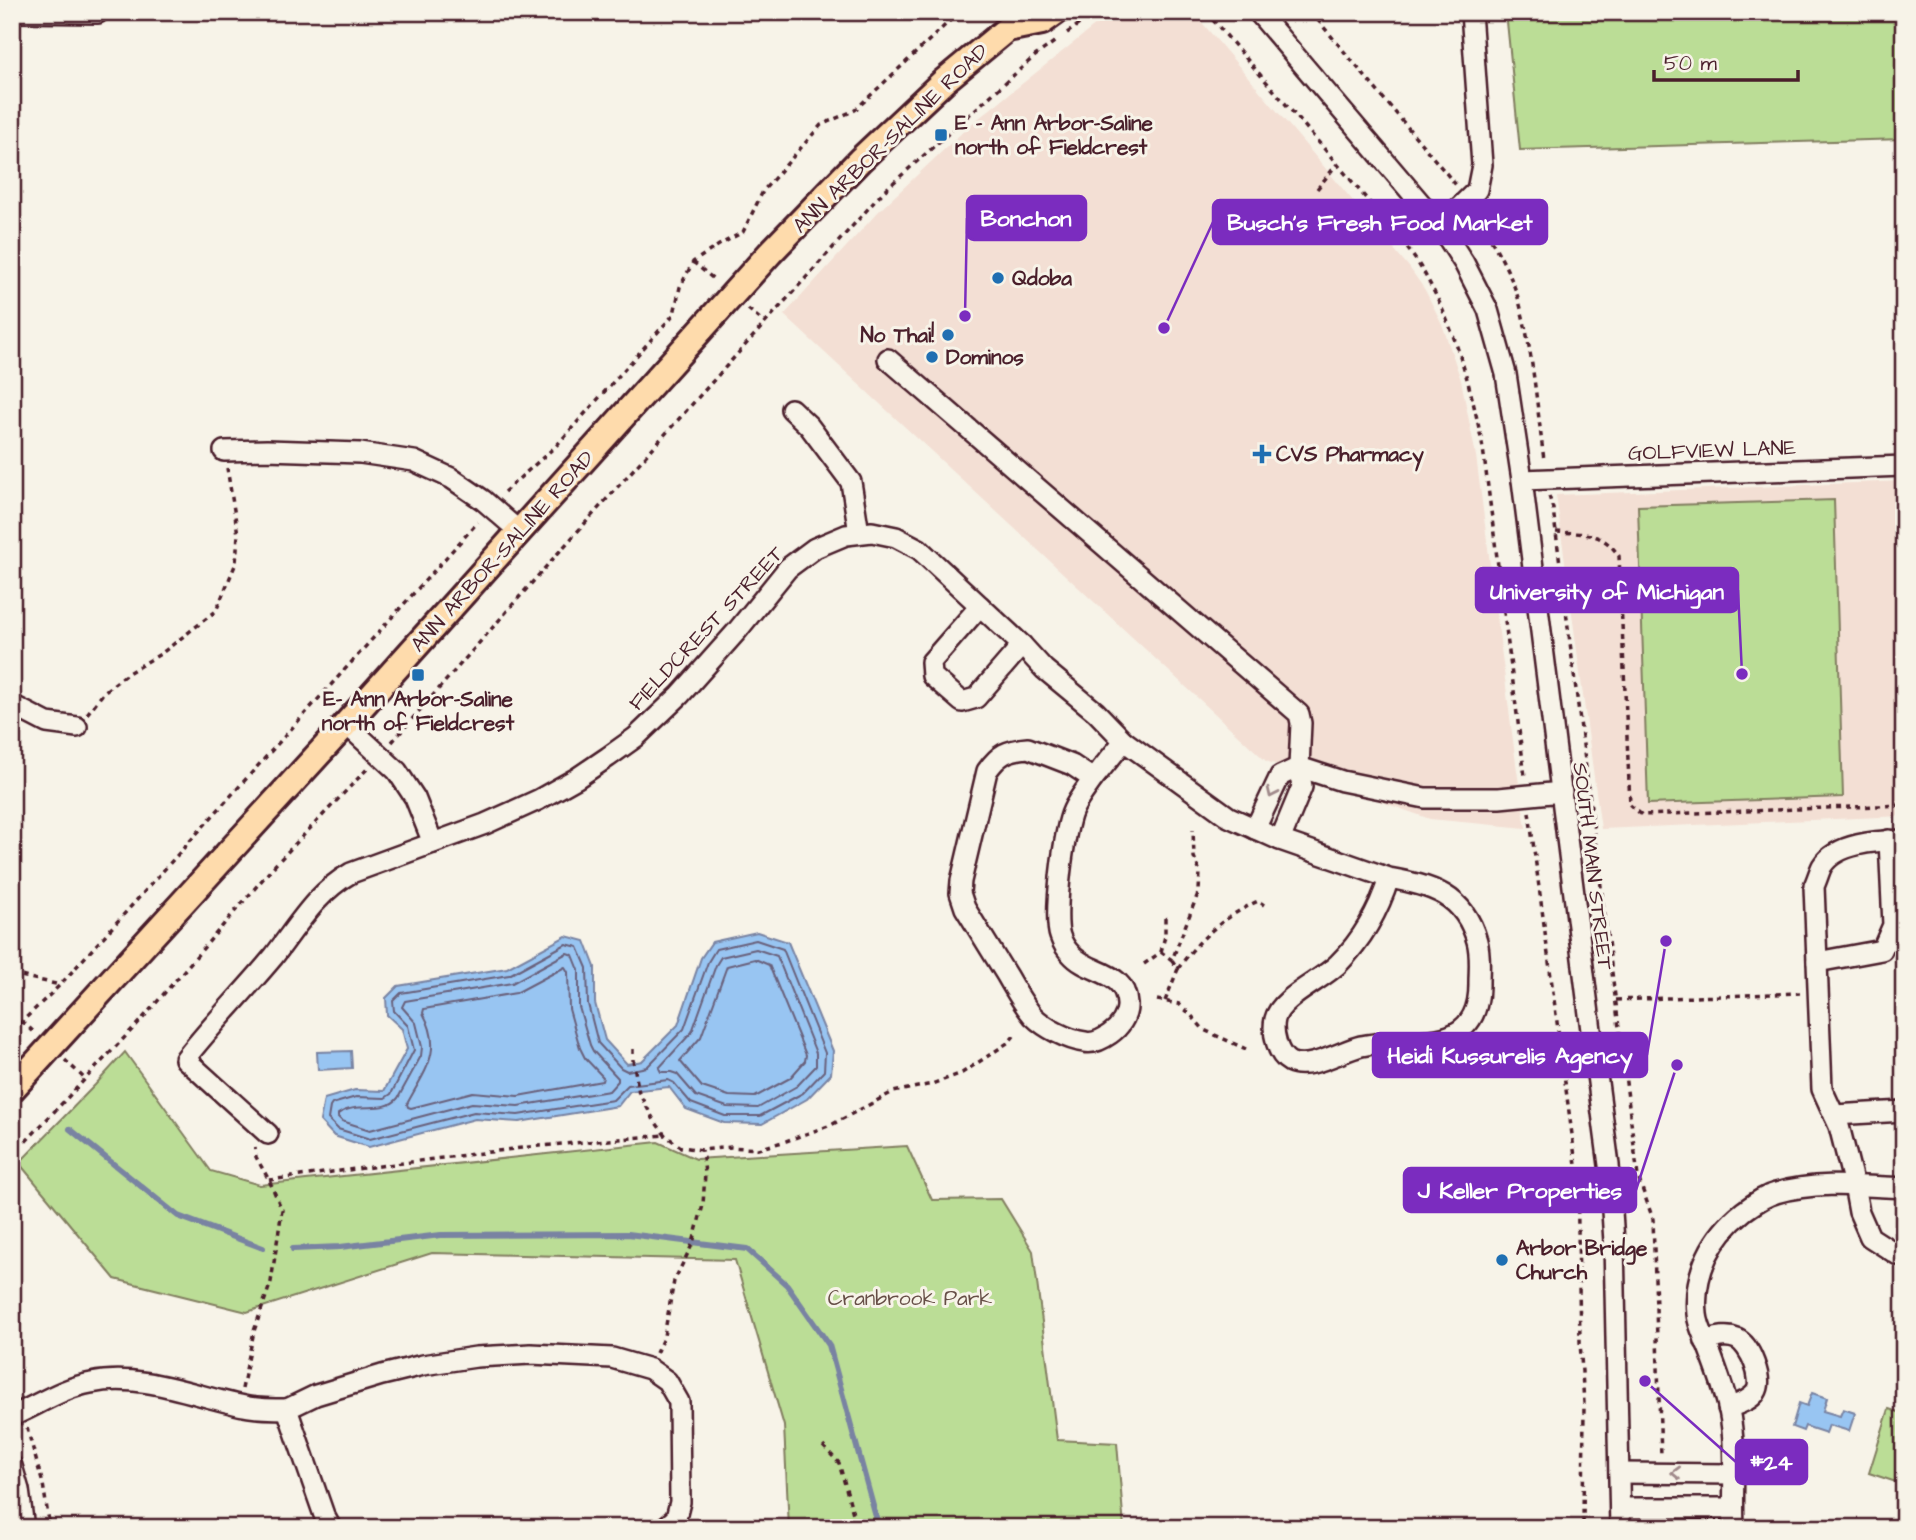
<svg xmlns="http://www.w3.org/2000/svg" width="1916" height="1540" font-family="'Architects Daughter',sans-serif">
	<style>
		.built { fill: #f3dfd4 }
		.green { fill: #bbdd96; stroke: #827e60; stroke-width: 2 }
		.water { fill: #98c5f2; stroke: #7983a2; stroke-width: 2 }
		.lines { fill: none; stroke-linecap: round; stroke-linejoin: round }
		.shore { stroke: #69617b; stroke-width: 2 }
		.stream { stroke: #7983a2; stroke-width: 6 }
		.minor-casing { stroke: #4a1f2b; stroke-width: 24 }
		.major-casing { stroke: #4a1f2b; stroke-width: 30 }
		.path { stroke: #4a1f2b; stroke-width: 3.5; stroke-dasharray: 5 5; stroke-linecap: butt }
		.minor { stroke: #f7f3e8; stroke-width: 19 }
		.major { stroke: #fedbac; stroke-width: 24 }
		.oneway { stroke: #a0898a }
		.poi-dot { fill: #1f6fb2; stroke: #f7f3e8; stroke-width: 2.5 }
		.labels { text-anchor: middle; stroke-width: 6; stroke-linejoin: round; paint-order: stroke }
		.poi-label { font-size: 21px; font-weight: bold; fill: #4a1f2b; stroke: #f7f3e8; text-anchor: start }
		.street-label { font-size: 21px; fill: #4a1f2b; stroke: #f7f3e8 }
		.park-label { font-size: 21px; fill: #664e46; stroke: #f7f3e8 }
		.leader { fill: none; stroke: #7b2cbf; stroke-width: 2.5 }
		.callout-dot { fill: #7b2cbf; stroke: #f7f3e8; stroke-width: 2.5 }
		.callout { fill: #7b2cbf; stroke: #7b2cbf; stroke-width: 2.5 }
		.callout-label { font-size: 23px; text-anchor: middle; font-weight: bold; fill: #fff }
	</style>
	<rect width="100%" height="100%" fill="#f7f3e8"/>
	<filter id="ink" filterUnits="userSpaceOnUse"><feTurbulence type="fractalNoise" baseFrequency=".0143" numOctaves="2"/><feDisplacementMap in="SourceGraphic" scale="14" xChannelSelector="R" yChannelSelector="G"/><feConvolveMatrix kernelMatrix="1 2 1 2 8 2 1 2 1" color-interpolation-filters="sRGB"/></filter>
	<g filter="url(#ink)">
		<g class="built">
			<path d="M1112,12H1193L1409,267L1425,290L1442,324L1461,380L1476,456L1517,771L1526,828L1430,819L1266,761L784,315L878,212L969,126Z"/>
			<path d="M1904,481V816L1601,829L1556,495Z"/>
		</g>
		<g class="green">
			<path d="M1506,12H1904V139L1520,150Z"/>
			<path d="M1834,500L1843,797L1648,804L1638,506Z"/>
			<path d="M125,1052L211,1171L260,1185L658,1142L696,1159L907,1146L932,1200L1001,1199L1033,1251L1057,1440L1117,1443L1124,1528H789L784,1426L735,1260L432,1253L247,1312L115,1279L19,1163L95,1085Z"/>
			<path d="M1889,1409L1904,1414V1468L1899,1483L1869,1473Z"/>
		</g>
		<g class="water">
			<path d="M757,932L788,942L833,1051L831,1074L807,1099L762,1124L724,1123L686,1109L669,1087L630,1091L618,1106L519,1122L475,1119L369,1147L334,1136L320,1121L324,1099L355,1090L384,1091L407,1049L402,1029L387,1015L386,998L398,986L507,968L566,936L585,941L595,967V1003L605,1040L627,1064L642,1061L678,1025L701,958L712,942Z"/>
			<path d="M351,1051L352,1068L318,1070L317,1052Z"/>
			<path d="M1812,1393L1827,1398L1823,1411L1840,1416L1843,1409L1855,1413L1849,1431L1829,1425L1826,1433L1805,1426L1803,1431L1792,1427L1799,1403L1807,1406Z"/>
		</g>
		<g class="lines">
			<g class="shore">
				<path d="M756,940L783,949L825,1053L824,1071L803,1093L760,1116H725L691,1103L674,1083L668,1080L628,1085L613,1100L518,1115L474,1112L370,1139L338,1129L328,1119L330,1107L332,1104L356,1097L385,1098L391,1094L414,1050L408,1026L394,1011L393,1001L401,993L509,975L566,944L578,947L587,968L588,1004L598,1043L621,1068L627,1071L647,1067L684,1029L708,962L716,949Z"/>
				<path d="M756,949L777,956L816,1053V1066L797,1086L758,1108L727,1107L696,1096L677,1074L671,1072H661L659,1068L692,1032L716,965L721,957Z"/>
				<path d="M567,953L573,955L579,970V1007L590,1045L593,1051L618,1078V1081L609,1091L518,1106L472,1103L370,1130L342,1121L338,1117V1114C359,1100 384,1115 398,1098L421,1056L422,1047L416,1023L402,1007L405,1001L512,983Z"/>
				<path d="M755,959L769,965L806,1055L805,1061L790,1078L755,1097L729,1096L702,1087L680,1061L701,1037L727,966Z"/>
				<path d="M565,967L568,972L569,1009L580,1048L585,1058L603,1077L602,1081L518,1096L473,1092L411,1108L408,1107L407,1104C425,1070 444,1051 423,1013L424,1009L516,993Z"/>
			</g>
			<g class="stream">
				<path d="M70,1129L178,1216L263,1248"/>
				<path d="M293,1249L340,1247L441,1235L628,1234L747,1249L787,1285L829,1345L879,1528"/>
			</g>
			<g class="minor-casing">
				<g id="minor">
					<path d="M12,12L98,13"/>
					<path d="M1258,12L1440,226L1464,263L1488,310L1506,374L1522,480L1591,1030L1609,1165L1614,1242L1620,1528"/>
					<path d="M1440,226L1477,190L1482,165L1471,12"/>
					<path d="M888,359L1299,714L1301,723L1299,767L1302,787L1280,840"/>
					<path d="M791,409L809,426L851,482L859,533"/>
					<path d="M224,451L267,450L360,453L414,461L451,478L483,500L520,532"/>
					<path d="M1522,480L1904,466"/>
					<path d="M980,606L931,662L932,676L962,702L976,698L1022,645"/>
					<path d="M12,705L47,723L77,727"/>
					<path d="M346,724L397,771L415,798L433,843"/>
					<path d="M1028,748L1072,765L1093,779C1086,789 1078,799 1073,810C1064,829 1053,917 1060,936C1062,942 1067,950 1071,954C1089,975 1125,969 1127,1004C1128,1016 1119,1028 1110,1034C1103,1039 1093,1044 1085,1042C1068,1040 1045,1028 1033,1016C1023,1004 1015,990 1007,976C993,953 979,931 965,908L960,893L961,881L987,771C999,754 1007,750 1028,748Z"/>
					<path d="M1299,767L1342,781L1425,798H1499L1562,792"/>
					<path d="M1093,779L1124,741L1229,817L1280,840L1389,878C1379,910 1362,940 1338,964C1322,980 1280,998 1275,1019C1272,1032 1277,1055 1290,1062C1309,1071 1341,1051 1361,1046C1408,1035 1480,1059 1479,983C1479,969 1481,955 1477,941C1464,894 1432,886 1389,878"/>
					<path d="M1255,829L1280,776L1299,767"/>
					<path d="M1904,840C1879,841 1837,842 1822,866C1819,872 1817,880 1814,886L1822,1089L1839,1126L1854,1185L1859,1212L1870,1237L1898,1255L1904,1256"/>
					<path d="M1817,962L1882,950L1893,925L1889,840"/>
					<path d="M1834,1115L1904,1111"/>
					<path d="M268,1134L185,1059C213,1023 245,991 274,956C298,925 316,893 351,873L485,824L538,800L577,778L608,757L636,737L680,695L737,631L788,568L815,548L846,535L872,532L896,537L919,549L1022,645L1044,669L1096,712L1124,741"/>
					<path d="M1705,1341C1716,1338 1726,1334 1737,1339C1750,1345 1764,1380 1756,1392C1750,1401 1738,1404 1728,1408"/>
					<path d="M12,1416C38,1405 62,1388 91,1383C144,1372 198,1398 249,1407C262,1409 274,1409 287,1409"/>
					<path d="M12,1466L19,1490L24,1528"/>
					<path d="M1619,1473L1733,1474"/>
					<path d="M1620,1508H1733"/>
					<path d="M331,1528L324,1515L287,1409L316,1395L382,1375L423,1365L476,1357L531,1354L612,1358L650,1369L667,1381L679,1402L680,1502L676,1518L664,1528"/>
					<path d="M1734,1528C1732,1489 1737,1449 1729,1410C1724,1388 1715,1365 1707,1344C1703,1334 1698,1325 1697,1314C1693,1273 1712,1236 1744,1211C1754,1204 1764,1196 1776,1193C1817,1181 1862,1186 1904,1188"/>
				</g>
			</g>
			<g class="major-casing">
				<path id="major" d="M12,1089L346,724L770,253L860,160L944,81L1007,29L1042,22L1056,12"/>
			</g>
			<g class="path">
				<path d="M1206,12C1256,70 1306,127 1355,185C1380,216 1411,247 1429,282C1457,334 1472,391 1483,448L1525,777"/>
				<path d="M1311,12L1456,185"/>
				<path d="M1067,33L1096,12"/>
				<path d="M1317,189L1337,164"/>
				<path d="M1475,215C1493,242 1510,270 1519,301C1533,352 1537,407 1544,460"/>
				<path d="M693,262L716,281"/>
				<path d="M748,309L765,323"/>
				<path d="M504,492L556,446L674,314L680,287L693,262L719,245L743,232L763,191L821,125L855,110L957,14L962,12"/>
				<path d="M1549,496L1553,509L1638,1177L1653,1219L1661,1456"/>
				<path d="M1556,532C1584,534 1602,531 1619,556L1630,805L1642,815L1904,805"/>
				<path d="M87,714L105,691L128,673L162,653L216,611L236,563L238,534L227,468"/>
				<path d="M392,742L551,561L884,191L1035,56L1057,40"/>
				<path d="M1529,812L1577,1172L1580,1341L1584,1403L1583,1528"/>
				<path d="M1161,952L1165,936V918L1162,916"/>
				<path d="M1144,964L1161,952L1172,960L1199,891L1200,872L1194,857L1193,829"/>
				<path d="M1178,969C1199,938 1224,917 1258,901L1264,905"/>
				<path d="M12,974L60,985"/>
				<path d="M1157,1000L1179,1004L1191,1015L1204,1030L1246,1049"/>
				<path d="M1616,1000L1800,993"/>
				<path d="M1165,1001L1178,969L1172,960"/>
				<path d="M22,1021L36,1034"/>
				<path d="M12,1031L60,985L478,522"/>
				<path d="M633,1049V1060L639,1093L654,1120L665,1135L681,1147L702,1150L731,1147L758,1149L786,1141L831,1125L893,1092L932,1084L962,1073L1009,1042L1014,1036"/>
				<path d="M65,1060L85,1079"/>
				<path d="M12,1156L143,1018L275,865L368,768"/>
				<path d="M269,1180L529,1147L665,1135"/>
				<path d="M656,1353L664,1336L674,1281L693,1243L703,1205L705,1173L702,1150"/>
				<path d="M242,1389L254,1331L271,1282L282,1210L269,1180L256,1157L255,1148"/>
				<path d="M27,1428L43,1484L50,1528"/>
				<path d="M823,1446L839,1463L857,1528"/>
				<path d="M50,1525L58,1528"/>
			</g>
			<use href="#minor" class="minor"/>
			<use href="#major" class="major"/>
		</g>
		<defs><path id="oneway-chevron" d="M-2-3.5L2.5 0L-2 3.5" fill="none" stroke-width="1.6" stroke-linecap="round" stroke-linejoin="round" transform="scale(1.75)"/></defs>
		<g class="oneway">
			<use href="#oneway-chevron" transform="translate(1272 793) rotate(115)"/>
			<use href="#oneway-chevron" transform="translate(1676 1473) rotate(-179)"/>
		</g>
	</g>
	<g class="poi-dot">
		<rect x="934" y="128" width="14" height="14" rx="3.5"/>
		<circle cx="998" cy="278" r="7"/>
		<circle cx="948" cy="335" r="7"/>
		<circle cx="932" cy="357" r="7"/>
		<path d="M1258.5 443.5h7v7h7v7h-7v7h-7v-7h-7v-7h7z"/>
		<rect x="411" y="668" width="14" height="14" rx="3.5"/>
		<circle cx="1502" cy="1260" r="7"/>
	</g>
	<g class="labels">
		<g class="poi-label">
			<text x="955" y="130">E - Ann Arbor-Saline<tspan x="955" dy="24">north of Fieldcrest</tspan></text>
			<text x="1012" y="285">Qdoba</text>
			<text x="934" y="342" text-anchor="end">No Thai!</text>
			<text x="946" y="364">Dominos</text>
			<text x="1276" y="461">CVS Pharmacy</text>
			<text x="418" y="706" text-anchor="middle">E- Ann Arbor-Saline<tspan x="418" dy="24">north of Fieldcrest</tspan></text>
			<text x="1516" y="1255">Arbor Bridge<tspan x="1516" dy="24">Church</tspan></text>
		</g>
		<g class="street-label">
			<text transform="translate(890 138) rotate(-44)" y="7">ANN ARBOR-SALINE ROAD</text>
			<text transform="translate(1712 450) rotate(-2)" y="7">GOLFVIEW LANE</text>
			<text transform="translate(502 551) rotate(-48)" y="7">ANN ARBOR-SALINE ROAD</text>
			<text transform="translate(706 628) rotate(-47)" y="7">FIELDCREST STREET</text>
			<text transform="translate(1593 866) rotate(83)" y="7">SOUTH MAIN STREET</text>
		</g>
		<g class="park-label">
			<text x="910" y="1305">Cranbrook Park</text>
		</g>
	</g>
	<path class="leader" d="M965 316L967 218M1164 328L1213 222M1742 674L1738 590M1666 941L1647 1055M1677 1065L1636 1190M1645 1381L1736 1462"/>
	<g class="callout-dot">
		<circle cx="965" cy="316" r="7"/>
		<circle cx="1164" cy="328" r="7"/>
		<circle cx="1742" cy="674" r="7"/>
		<circle cx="1666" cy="941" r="7"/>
		<circle cx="1677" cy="1065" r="7"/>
		<circle cx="1645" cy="1381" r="7"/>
	</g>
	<g class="callout">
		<rect x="967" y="196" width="119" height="44" rx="7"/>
		<rect x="1213" y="200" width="334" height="44" rx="7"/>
		<rect x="1476" y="568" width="262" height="44" rx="7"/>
		<rect x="1373" y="1033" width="274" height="44" rx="7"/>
		<rect x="1404" y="1168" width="232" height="44" rx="7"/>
		<rect x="1736" y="1440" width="71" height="44" rx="7"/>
	</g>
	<g class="callout-label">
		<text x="1026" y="226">Bonchon</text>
		<text x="1380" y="230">Busch's Fresh Food Market</text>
		<text x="1607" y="599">University of Michigan</text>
		<text x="1510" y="1063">Heidi Kussurelis Agency</text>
		<text x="1520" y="1198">J Keller Properties</text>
		<text x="1771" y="1470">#24</text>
	</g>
	<rect width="1916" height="1540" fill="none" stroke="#f7f3e8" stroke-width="42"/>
	<rect x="21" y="21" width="1874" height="1498" fill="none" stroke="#4a1f2b" stroke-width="2.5" filter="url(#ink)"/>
	<path d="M1654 70v10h144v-10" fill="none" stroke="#4a1f2b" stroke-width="3.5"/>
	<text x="1664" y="70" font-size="21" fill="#4a1f2b" stroke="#f7f3e8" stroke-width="5" paint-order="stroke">50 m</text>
</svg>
